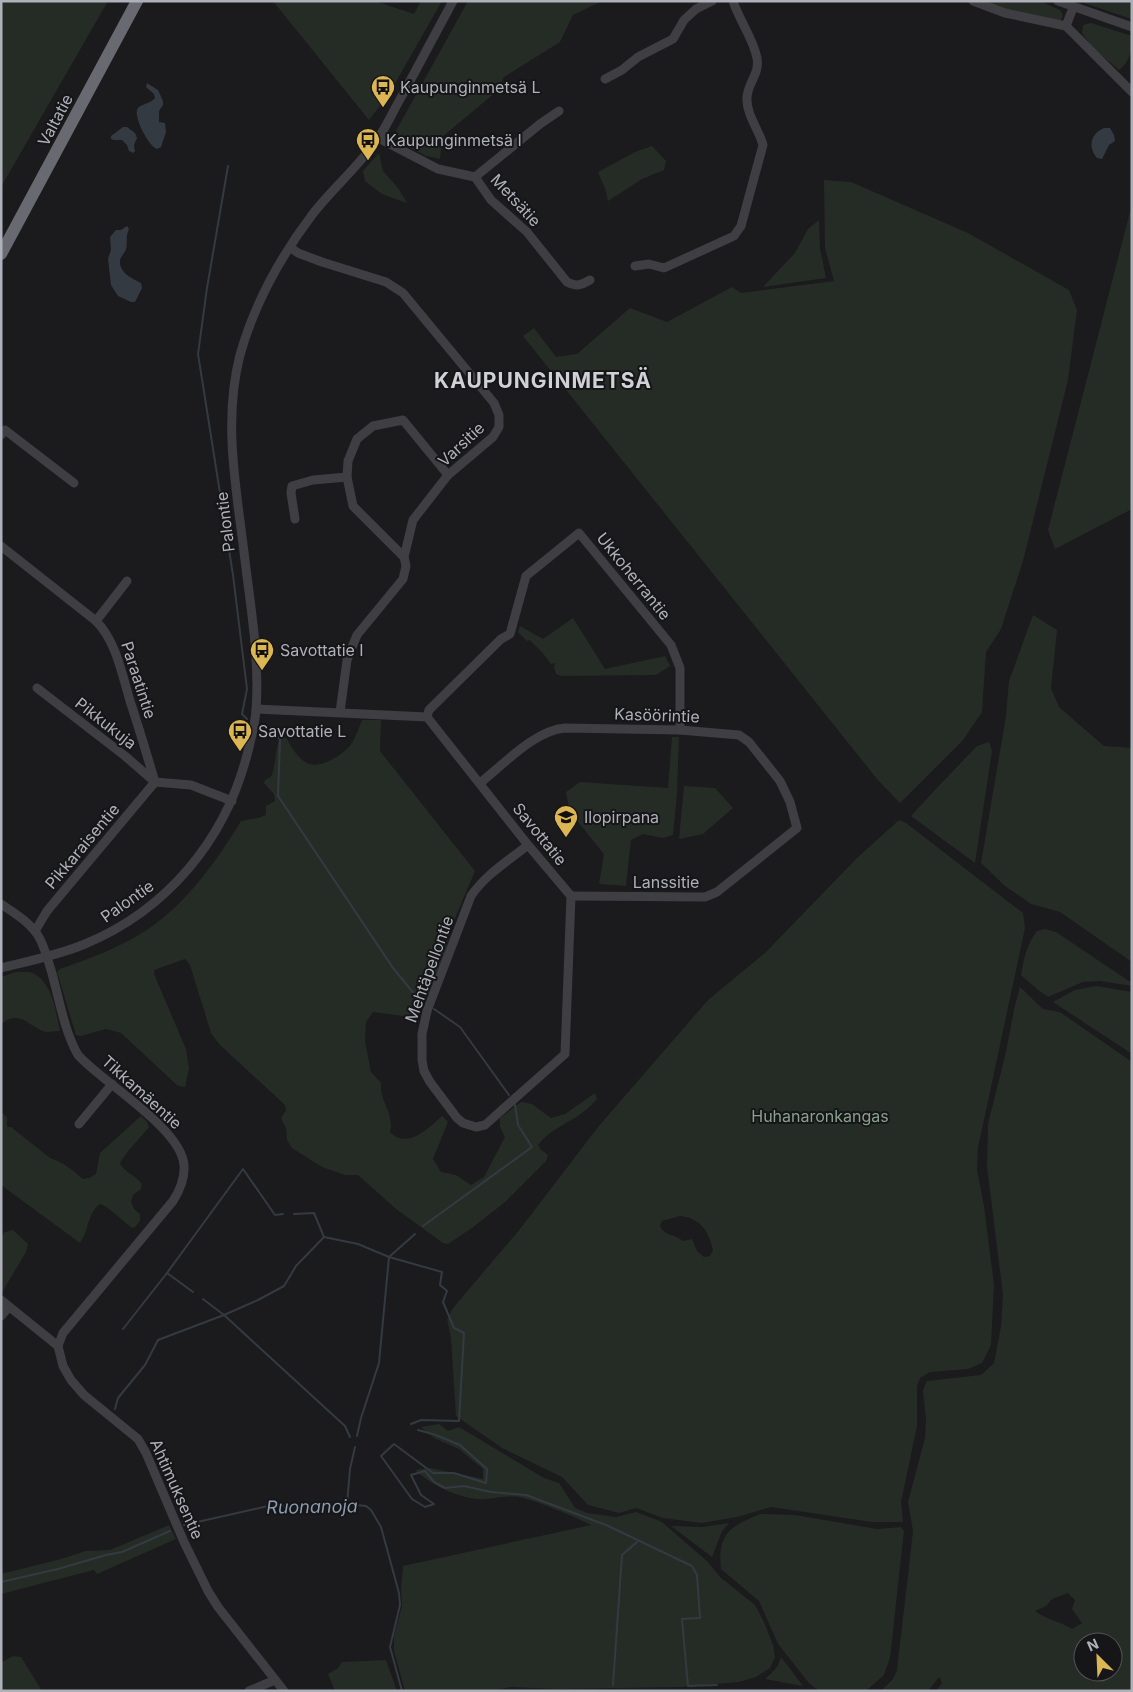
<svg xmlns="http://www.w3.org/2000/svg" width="1133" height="1692" font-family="Inter,sans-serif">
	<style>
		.green { fill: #252c26; fill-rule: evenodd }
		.water { fill: #343a41 }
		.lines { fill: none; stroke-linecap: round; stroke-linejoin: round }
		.stream { stroke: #343a41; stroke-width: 2 }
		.minor { stroke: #3e3e43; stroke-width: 9 }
		.highway { stroke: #696a71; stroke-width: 12 }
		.labels { text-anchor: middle; stroke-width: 4; stroke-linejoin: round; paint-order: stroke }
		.poi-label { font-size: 16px; fill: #afb1ba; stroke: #161517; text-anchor: start }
		.street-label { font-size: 16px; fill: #afb1ba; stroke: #161517 }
		.park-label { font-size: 16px; fill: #88a28c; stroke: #161517 }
		.water-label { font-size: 18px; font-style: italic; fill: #8b9cb0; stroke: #161517 }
		.district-label { font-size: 21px; font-weight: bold; letter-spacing: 1px; fill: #cfd1d7; stroke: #161517 }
	</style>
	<rect width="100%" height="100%" fill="#1b1a1c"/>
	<g class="green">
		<path d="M1,1H108L1,187Z"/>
		<path d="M273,1H375L414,14L421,1H442L389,94L369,120Z"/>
		<path d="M468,1H602L573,15L560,42L504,77L496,92L442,137L440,159L426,156L392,138Z"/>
		<path d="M982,1H1040L1060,10L1063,15L1061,20L1055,21L1008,10Z"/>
		<path d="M1084,1H1132V19L1084,3Z"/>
		<path d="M1091,23L1132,36C1132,50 1130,62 1119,70L1092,47L1082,33L1083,25Z"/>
		<path d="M652,146L666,161L664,170L642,179L608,201L606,191L598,172L635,152Z"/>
		<path d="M379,153L383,171L398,188L407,203L382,194L365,181L363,171Z"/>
		<path d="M824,180L851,182L968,233L1069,290L1077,310L1068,380L1023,561L1001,629L986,652L982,712L963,740L900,803L877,779L523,336L534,328L556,357L577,354L630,308L667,322L732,287L741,293L834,281L825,248Z"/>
		<path d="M1132,204V509L1055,549L1048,530Z"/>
		<path d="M819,220L820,248L826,278L763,287L795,253L808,229Z"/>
		<path d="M1033,615L1057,630L1051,688L1059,707L1104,746L1132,748V962L1060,912L1031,904L1005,886L981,863L1006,716L1009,681Z"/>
		<path d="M573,618L605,669L665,656L670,666L656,675L561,676L556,674L554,667L555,663L551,664L542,652L530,640L527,641L518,632L520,626L543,639Z"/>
		<path d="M362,720H381L380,751L475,871L453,923L438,976L430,994L425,997L420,1011L410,1017L373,1012L366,1022L365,1041L371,1072L381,1083C379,1100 395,1115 390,1132C407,1150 429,1128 442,1116L448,1122L433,1159L441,1172L456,1175L471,1185L484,1177L505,1137L500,1127V1118L521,1102L532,1104L551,1118L565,1114L595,1093L597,1099C592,1104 588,1109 582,1113C567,1124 549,1130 538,1145L540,1149L548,1155L546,1161L505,1202L472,1228L448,1244L443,1243L396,1209L358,1175H345L322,1167L292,1148L287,1140L286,1128L281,1118L286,1110L285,1105L219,1044L211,1033L190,965L185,959L154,970V974L186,1049L189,1068L185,1087L178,1086L121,1033L106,1029L81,1036L76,1035L57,972L60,969C86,960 113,950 137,936C182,910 214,865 241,821L258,818L266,815V806L275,801L274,794L264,783L265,780L271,777C277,764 274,749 281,737L286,738C292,747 298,760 309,764C321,768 340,756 348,748C355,740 358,730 362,720Z"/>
		<path d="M672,737H679L677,794L673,835L663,838L643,834L631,840L626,886L599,884L604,854L570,812L566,792L580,782L668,788Z"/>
		<path d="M989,742L992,751L975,863L911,816L933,792L977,746Z"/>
		<path d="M684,786L715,788L733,808L703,834L679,839Z"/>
		<path d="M899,820L906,823L1023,913L1025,928L978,1148L977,1170L984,1206L994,1285L991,1345L982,1363L968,1369L930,1372L920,1378L917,1386V1426L901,1502L903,1522H872L771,1507L737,1517L702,1523L663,1518L636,1508L619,1513L588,1505L562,1477L502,1448L456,1416L451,1338L447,1319L453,1308L520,1229L598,1127L708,1000L765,953L857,858ZM680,1216C701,1218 709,1232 713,1250L710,1256L704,1257L697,1251L692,1239L683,1241C675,1234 664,1236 660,1226L662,1221Z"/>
		<path d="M1045,929L1056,932L1132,983V986L1100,981L1083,982L1048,997L1038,990L1021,975C1024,958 1027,944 1037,931Z"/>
		<path d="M16,972C20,972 25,972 29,972C52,978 56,1012 60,1031C56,1031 51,1032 47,1032C29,1029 22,1008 1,1024V977Z"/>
		<path d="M1096,986L1132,992V1054L1053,1002L1075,990Z"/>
		<path d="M1020,987L1043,1009L1060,1012L1132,1062V1691H936L942,1683L939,1677L928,1691H881L893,1679L897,1670L913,1531L908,1502L925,1438L926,1420L923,1390L927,1381L981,1375L994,1363L1001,1326L1003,1295L987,1167L988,1124L1005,1056L1015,1005ZM1068,1593L1075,1600L1072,1609L1082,1623L1072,1629C1060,1621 1047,1620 1035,1611L1046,1606L1052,1599ZM1083,1642H1113V1672H1083Z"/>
		<path d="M1,1112L7,1117V1127H11L50,1158C63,1162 73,1170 83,1179L89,1178L96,1174L100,1153L141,1116L147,1122L149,1127C141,1138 124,1153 120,1164C126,1173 135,1175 142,1184L141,1189L133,1195L131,1202L134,1209L140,1214V1221L135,1227L132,1228C124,1222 108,1206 100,1204C87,1213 89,1231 80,1243L1,1185Z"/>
		<path d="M13,1230L28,1244L26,1252L1,1294V1236L5,1232Z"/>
		<path d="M439,1424L448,1431L459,1427L544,1478L559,1483L575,1508L587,1513L616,1517L636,1512L662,1522L708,1562L720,1577L755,1605L764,1622L773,1645L775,1657L770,1668L756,1677L739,1682L680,1687L556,1689L512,1687L490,1691H405L394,1651V1636L402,1606L401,1588L403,1566L591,1525C571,1515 540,1502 519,1497C506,1495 490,1500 477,1499C456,1497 430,1484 415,1470L430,1468L483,1479V1469L459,1449L434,1438L421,1427Z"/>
		<path d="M760,1514L795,1515L877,1529L901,1527L904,1531L890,1658L884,1675L866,1691H819L809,1683L778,1644L759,1601L721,1569C717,1533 731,1526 760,1514Z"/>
		<path d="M729,1523L722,1531L712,1557L671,1526L703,1527Z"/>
		<path d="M169,1525L176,1539L97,1574L94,1570L1,1594V1574L61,1559L86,1551L110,1550Z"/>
		<path d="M13,1656L21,1657L42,1691H1C1,1682 1,1672 2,1662Z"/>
		<path d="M781,1657L803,1686L765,1679C772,1673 779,1667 781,1657Z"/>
		<path d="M386,1660L397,1691H335L328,1674L338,1668L342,1662Z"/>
	</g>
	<g class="water">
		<path d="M147,83L158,90L163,101V105L159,111V122L165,123L166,132L161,147L157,149C149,147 132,115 138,108C141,104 150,104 155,98L154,94L146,87Z"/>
		<path d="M123,127H127L135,133L137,138L134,145L135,151L133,153L129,151L127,145L122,140H114L111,139V136Z"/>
		<path d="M1104,128H1110L1114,135L1115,141L1109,145L1102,159L1097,158C1088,147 1090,134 1104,128Z"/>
		<path d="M127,226L129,229C125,238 128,242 126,249C125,253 121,256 120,260C119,273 132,278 141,283L142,288L135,302H131L118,296L111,285L108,259L111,250L110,237L116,230H121Z"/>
	</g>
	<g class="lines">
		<g class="stream">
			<path d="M228,166L207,288L198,354L233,575L247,689L242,714L247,719"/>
			<path d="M277,736L280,740L278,796L393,968L416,996L424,1001"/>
			<path d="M434,1009L460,1027L509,1095"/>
			<path d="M294,1214L314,1213L324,1237L358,1244L389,1257L442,1272L440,1285L447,1291L443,1302L454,1328L464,1333L459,1421L421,1420L411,1424"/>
			<path d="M423,1226L532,1147L518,1125L515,1105"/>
			<path d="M167,1273L193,1292"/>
			<path d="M203,1299L224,1315L345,1426L350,1437"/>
			<path d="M123,1329L167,1273L243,1169L275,1215L283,1214"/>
			<path d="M115,1409L118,1398L145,1365L158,1340L224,1315L258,1300L284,1286L296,1266L324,1237"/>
			<path d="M418,1430L436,1435L460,1445L487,1469L486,1483L454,1473H433L394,1444L381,1456L412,1499L425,1507L434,1504L421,1495L411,1475L425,1471L434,1482L445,1488L464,1486L491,1492L526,1495L606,1525L692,1566L697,1575L700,1618L682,1619L688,1686L717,1685"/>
			<path d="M357,1436L361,1418L379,1363L389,1257L415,1234"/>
			<path d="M347,1504L350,1469L355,1447"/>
			<path d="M184,1525L268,1506L347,1504L366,1506L371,1510L381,1527L399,1593L400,1605L390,1647L402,1691"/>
			<path d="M1,1582L58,1569L106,1555L122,1552L170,1531"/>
			<path d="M613,1685L622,1555L637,1542"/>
		</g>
		<g class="minor">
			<path d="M973,1L1005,13L1066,26"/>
			<path d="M1058,1L1132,27"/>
			<path d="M1073,8L1066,26L1132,92"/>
			<path d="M605,79L622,70L638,57L673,39L684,20L696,9L712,1"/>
			<path d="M379,137L384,141L438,169L475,177L491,200L527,232L567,282C577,287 581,285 590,280"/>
			<path d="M475,177L540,124L559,111"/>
			<path d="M290,247L298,253L322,262L386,282L403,293L494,403L499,415V427L493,437L448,475L413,520L404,557L406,566L403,579L357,635L347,660L340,712"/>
			<path d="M635,266L649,264L664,268L734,236L741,226L763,145C759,130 746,114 747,98C747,83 760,75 757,58C753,38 739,20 733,1"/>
			<path d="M1,435L5,430L74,483"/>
			<path d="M295,519L291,493L292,486L313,480L347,477"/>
			<path d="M1,546L96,621C116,641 122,674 130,701C139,728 147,755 155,782"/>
			<path d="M404,557L353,506L347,477L348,461L357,439L373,426L403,420L448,475"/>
			<path d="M96,621L127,581"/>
			<path d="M37,688L125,756L155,782"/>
			<path d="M256,709L427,717L528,845L571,896L565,1054L485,1125L476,1127L463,1123L457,1118L430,1082L424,1071L422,1060V1034L427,1011L471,896C485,875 508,861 528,845"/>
			<path d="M427,717L429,710L501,639L510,634L526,576L579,533L671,645L680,668V730"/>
			<path d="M155,782L191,785L232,801"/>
			<path d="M480,783C503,765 535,730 565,728L680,730L739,735L749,742L780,781L790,802L797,828L717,892L705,897L571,896"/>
			<path d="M1,904C13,912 28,921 37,934C44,944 47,958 51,970C59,997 64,1031 78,1055C103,1083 181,1128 184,1165C185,1178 180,1190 173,1201L63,1333L58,1346"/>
			<path d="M35,931L47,911L155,782"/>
			<path d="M1,968C29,961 59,955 85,944C167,910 225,840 247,755C251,740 255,725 256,710C260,657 250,604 244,552C236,487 223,420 240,355C254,305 281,256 312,215C332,189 358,167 377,140C387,126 394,109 403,94C420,63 436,32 453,1"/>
			<path d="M79,1124L112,1084"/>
			<path d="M1,1300L58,1346L63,1366L71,1380L84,1395L138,1439L146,1453L184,1542L208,1591L218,1607L284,1691"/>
			<path d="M1,1316L9,1307"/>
			<path d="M249,1691L275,1680"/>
		</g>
		<path class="highway" d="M1,254L137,1"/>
	</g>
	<defs>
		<g id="bus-pin" transform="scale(1.25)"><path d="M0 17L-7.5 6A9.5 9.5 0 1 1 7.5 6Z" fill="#dcb653" stroke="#161517"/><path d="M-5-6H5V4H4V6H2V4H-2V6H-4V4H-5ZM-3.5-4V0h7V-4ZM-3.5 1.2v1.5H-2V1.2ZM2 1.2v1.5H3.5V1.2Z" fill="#111"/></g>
		<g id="school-pin" transform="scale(1.25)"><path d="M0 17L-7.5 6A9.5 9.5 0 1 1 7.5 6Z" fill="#dcb653" stroke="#161517"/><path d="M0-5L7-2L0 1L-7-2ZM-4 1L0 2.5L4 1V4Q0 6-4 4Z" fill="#111"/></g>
	</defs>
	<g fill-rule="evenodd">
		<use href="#bus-pin" x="383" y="87"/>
		<use href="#bus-pin" x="368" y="140"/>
		<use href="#bus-pin" x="262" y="650"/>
		<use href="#bus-pin" x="240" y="731"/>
		<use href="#school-pin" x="566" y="817"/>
	</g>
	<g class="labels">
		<g class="poi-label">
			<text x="400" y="93">Kaupunginmetsä L</text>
			<text x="386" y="146">Kaupunginmetsä I</text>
			<text x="280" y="656">Savottatie I</text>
			<text x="258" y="737">Savottatie L</text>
			<text x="584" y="823">Ilopirpana</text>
		</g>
		<g class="street-label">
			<text transform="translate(55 120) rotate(-62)" y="6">Valtatie</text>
			<text transform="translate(516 200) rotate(47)" y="6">Metsätie</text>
			<text transform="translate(461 444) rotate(-43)" y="6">Varsitie</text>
			<text transform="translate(225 522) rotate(-97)" y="6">Palontie</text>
			<text transform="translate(634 576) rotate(51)" y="6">Ukkoherrantie</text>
			<text transform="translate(139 680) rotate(72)" y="6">Paraatintie</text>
			<text transform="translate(657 715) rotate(2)" y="6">Kasöörintie</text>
			<text transform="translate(106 723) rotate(38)" y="6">Pikkukuja</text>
			<text transform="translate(540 834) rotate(51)" y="6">Savottatie</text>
			<text transform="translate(82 846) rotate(-50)" y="6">Pikkaraisentie</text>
			<text x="666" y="888">Lanssitie</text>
			<text transform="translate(127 901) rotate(-35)" y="6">Palontie</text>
			<text transform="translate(429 969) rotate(-70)" y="6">Mehtäpellontie</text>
			<text transform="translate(142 1092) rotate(42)" y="6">Tikkamäentie</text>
			<text transform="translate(177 1489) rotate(66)" y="6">Ahtimuksentie</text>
		</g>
		<g class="park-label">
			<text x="820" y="1122">Huhanaronkangas</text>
		</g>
		<g class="water-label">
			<text transform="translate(312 1507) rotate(-1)" y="6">Ruonanoja</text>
		</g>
		<g class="district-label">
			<text x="543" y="388">KAUPUNGINMETSÄ</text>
		</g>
	</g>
	<rect width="1133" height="1692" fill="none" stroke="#afb1ba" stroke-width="5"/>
	<g transform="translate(1098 1657) rotate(336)"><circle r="24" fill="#161517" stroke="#535358"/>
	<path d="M0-4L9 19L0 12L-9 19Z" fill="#dcb653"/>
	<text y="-8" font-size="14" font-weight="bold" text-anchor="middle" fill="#afb1ba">N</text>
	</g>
</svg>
